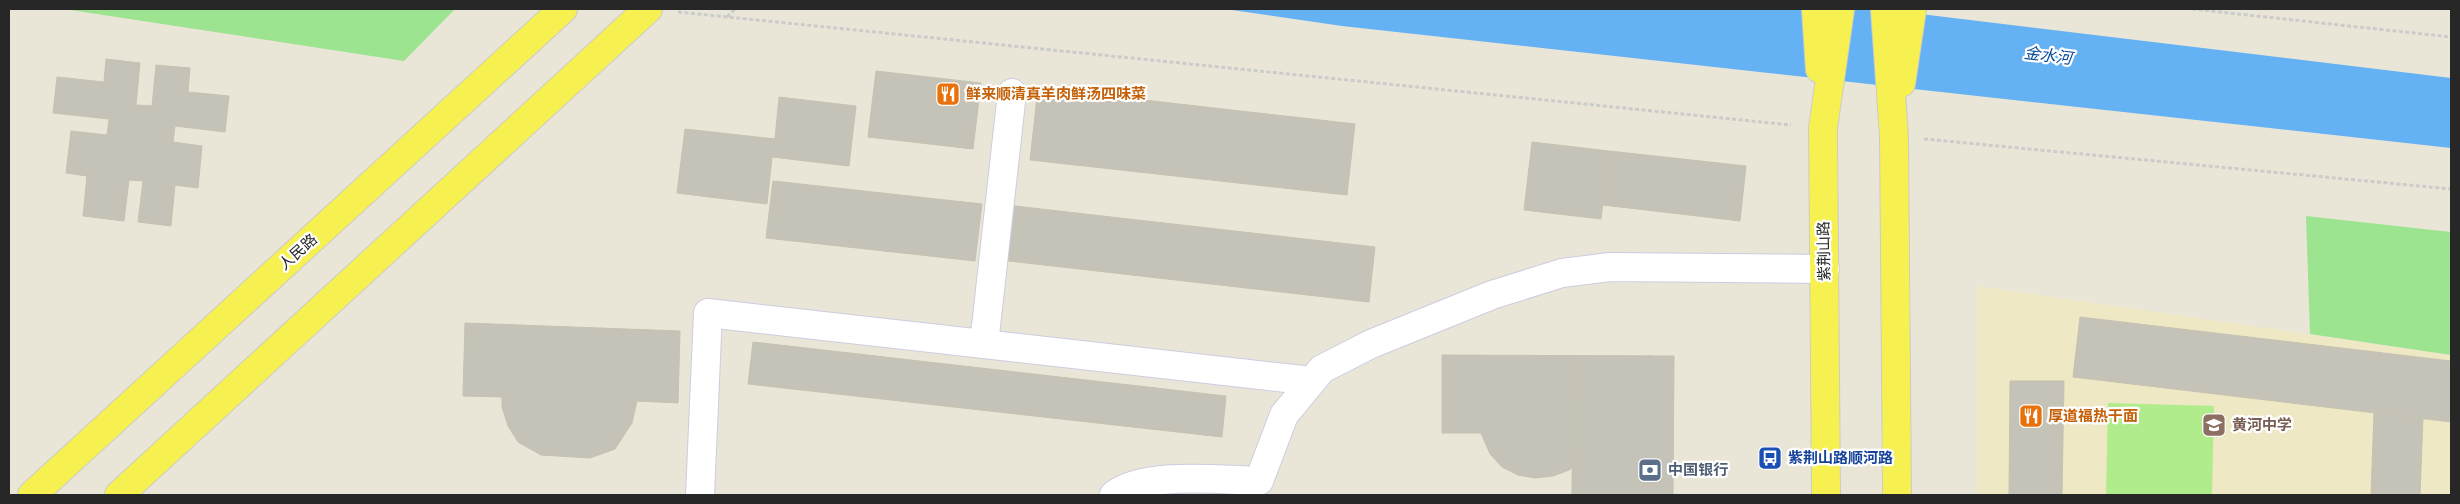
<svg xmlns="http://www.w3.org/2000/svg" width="2460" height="504" font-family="Raleway,'Noto Sans SC',sans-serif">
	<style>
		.education { fill: #eee8c5 }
		.green { fill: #9ce490 }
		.pitch { fill: #b0ec8b }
		.water { fill: #64b1f3 }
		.building { fill: #c5c2b7; stroke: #c5c2b1 }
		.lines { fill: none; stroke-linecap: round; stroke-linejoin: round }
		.minor-casing { stroke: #cdcce1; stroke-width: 30 }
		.major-casing { stroke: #cbcbcb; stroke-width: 30 }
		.path { stroke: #cbcbcb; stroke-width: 3; stroke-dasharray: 4 2.5; stroke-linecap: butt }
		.minor { stroke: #fff; stroke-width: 28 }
		.major { stroke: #f6f051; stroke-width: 28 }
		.labels { text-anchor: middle; stroke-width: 4.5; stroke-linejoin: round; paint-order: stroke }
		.food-label { font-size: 15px; font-weight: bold; fill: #c56008; stroke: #fff; text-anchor: start }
		.street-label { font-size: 15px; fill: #272727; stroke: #fff }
		.education-label { font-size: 15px; font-weight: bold; fill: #785e54; stroke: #fff; text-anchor: start }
		.transit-label { font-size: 15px; font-weight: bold; fill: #164399; stroke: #fff; text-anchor: start }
		.service-label { font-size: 15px; font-weight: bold; fill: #4e5e75; stroke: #fff; text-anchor: start }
		.water-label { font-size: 16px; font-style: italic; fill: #084b9a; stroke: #fff }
	</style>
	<rect width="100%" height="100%" fill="#eae6d7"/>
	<path class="education" d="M1977,286L2451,355V495H1977Z"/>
	<g class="green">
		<path d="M64,9H455L404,61Z"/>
		<path d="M2306,216L2451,232V355L2310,334Z"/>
	</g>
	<path class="pitch" d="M2108,403L2214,406L2212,495H2106Z"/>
	<path class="water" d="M1225,9H1879L2451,78V148L1342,26Z"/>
	<g class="building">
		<path d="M106,59L140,63L136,105L152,106L156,65L190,68L188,92L229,96L225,132L175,126L173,142L202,146L198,188L175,185L171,226L138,222L143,181L129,180L124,221L83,216L87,176L66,173L71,131L107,135L109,119L53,113L57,77L104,82Z"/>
		<path d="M876,71L981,83L973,149L868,137Z"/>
		<path d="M1038,88L1355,124L1347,195L1030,160Z"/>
		<path d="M779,97L856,106L849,166L772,157L767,204L677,193L685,129L775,139Z"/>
		<path d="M1532,142L1609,151L1601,219L1524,210Z"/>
		<path d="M1609,151L1746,166L1740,221L1603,205Z"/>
		<path d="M773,181L982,204L975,261L766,238Z"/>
		<path d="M1006,205L1375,247L1369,302L1000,260Z"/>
		<path d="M2080,317L2451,361V422L2073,377Z"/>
		<path d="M465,323L680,331L678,403L637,401L632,423L615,449L590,458L541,455L518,442L508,426L502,407V397L463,396Z"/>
		<path d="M753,342L1226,396L1222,437L748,384Z"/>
		<path d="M1442,355L1653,356V434L1596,433L1592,444L1583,459L1569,470L1553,476L1535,478L1518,475L1502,467L1490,454L1481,433H1442Z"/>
		<path d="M1573,356H1674L1673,495H1572Z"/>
		<path d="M2010,381H2064L2062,495H2009Z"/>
		<path d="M2374,413L2423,418L2420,495H2371Z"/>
	</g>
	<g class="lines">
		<g class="minor-casing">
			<g id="minor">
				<path d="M984,344L1012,93"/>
				<path d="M700,495L708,313L1312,381"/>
				<path d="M1114,495C1144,471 1221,480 1259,481L1284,415L1322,369L1371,344L1492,295L1562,273L1610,267L1825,269"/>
			</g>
		</g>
		<g class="major-casing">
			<g id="major">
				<path d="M1816,9L1820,69"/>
				<path d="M1885,9L1894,136L1897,495"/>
				<path d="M1901,83L1912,9"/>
				<path d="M32,495L563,9"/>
				<path d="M119,495L648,9"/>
				<path d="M1826,495L1823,128L1840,9"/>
			</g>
		</g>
		<g class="path">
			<path d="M2192,9L2451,37"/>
			<path d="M678,12L1791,125"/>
			<path d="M727,17L735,9"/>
			<path d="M1924,139L2451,189"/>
		</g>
		<use href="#minor" class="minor"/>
		<use href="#major" class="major"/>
	</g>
	<defs>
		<g id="restaurant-square" transform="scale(1.25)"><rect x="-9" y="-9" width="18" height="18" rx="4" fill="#e8710a" stroke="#fff"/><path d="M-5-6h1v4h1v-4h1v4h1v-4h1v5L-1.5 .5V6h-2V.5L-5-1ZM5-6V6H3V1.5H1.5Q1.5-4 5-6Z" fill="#fff"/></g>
		<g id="school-square" transform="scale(1.25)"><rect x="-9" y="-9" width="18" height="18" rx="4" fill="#8d6e63" stroke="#fff"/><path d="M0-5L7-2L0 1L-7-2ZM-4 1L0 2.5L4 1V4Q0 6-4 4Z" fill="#fff"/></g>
		<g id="bus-square" transform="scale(1.25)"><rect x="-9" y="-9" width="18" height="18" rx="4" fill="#1a4fb4" stroke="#fff"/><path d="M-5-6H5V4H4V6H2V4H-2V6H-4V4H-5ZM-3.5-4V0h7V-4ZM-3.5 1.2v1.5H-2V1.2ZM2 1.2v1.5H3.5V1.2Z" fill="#fff"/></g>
		<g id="bank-square" transform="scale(1.25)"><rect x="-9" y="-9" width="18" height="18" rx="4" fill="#5c6f8a" stroke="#fff"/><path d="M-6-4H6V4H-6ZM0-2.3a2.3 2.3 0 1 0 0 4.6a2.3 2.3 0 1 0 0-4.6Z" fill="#fff"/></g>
	</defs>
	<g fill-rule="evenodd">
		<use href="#restaurant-square" x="948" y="94"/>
		<use href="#restaurant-square" x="2031" y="416"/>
		<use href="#school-square" x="2214" y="425"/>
		<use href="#bus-square" x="1770" y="458"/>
		<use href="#bank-square" x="1650" y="470"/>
	</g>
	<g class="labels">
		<g class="food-label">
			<text x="966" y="99">鲜来顺清真羊肉鲜汤四味菜</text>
			<text x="2048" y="421">厚道福热干面</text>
		</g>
		<g class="street-label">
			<text transform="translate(1824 251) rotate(-91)" y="5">紫荆山路</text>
			<text transform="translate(298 252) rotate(-42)" y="5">人民路</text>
		</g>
		<g class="education-label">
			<text x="2232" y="430">黄河中学</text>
		</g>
		<g class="transit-label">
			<text x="1788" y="463">紫荆山路顺河路</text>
		</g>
		<g class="service-label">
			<text x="1668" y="475">中国银行</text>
		</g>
		<g class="water-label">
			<text transform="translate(2048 55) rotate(7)" y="6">金水河</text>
		</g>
	</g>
	<rect width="2460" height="504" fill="none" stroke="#272727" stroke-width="20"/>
</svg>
